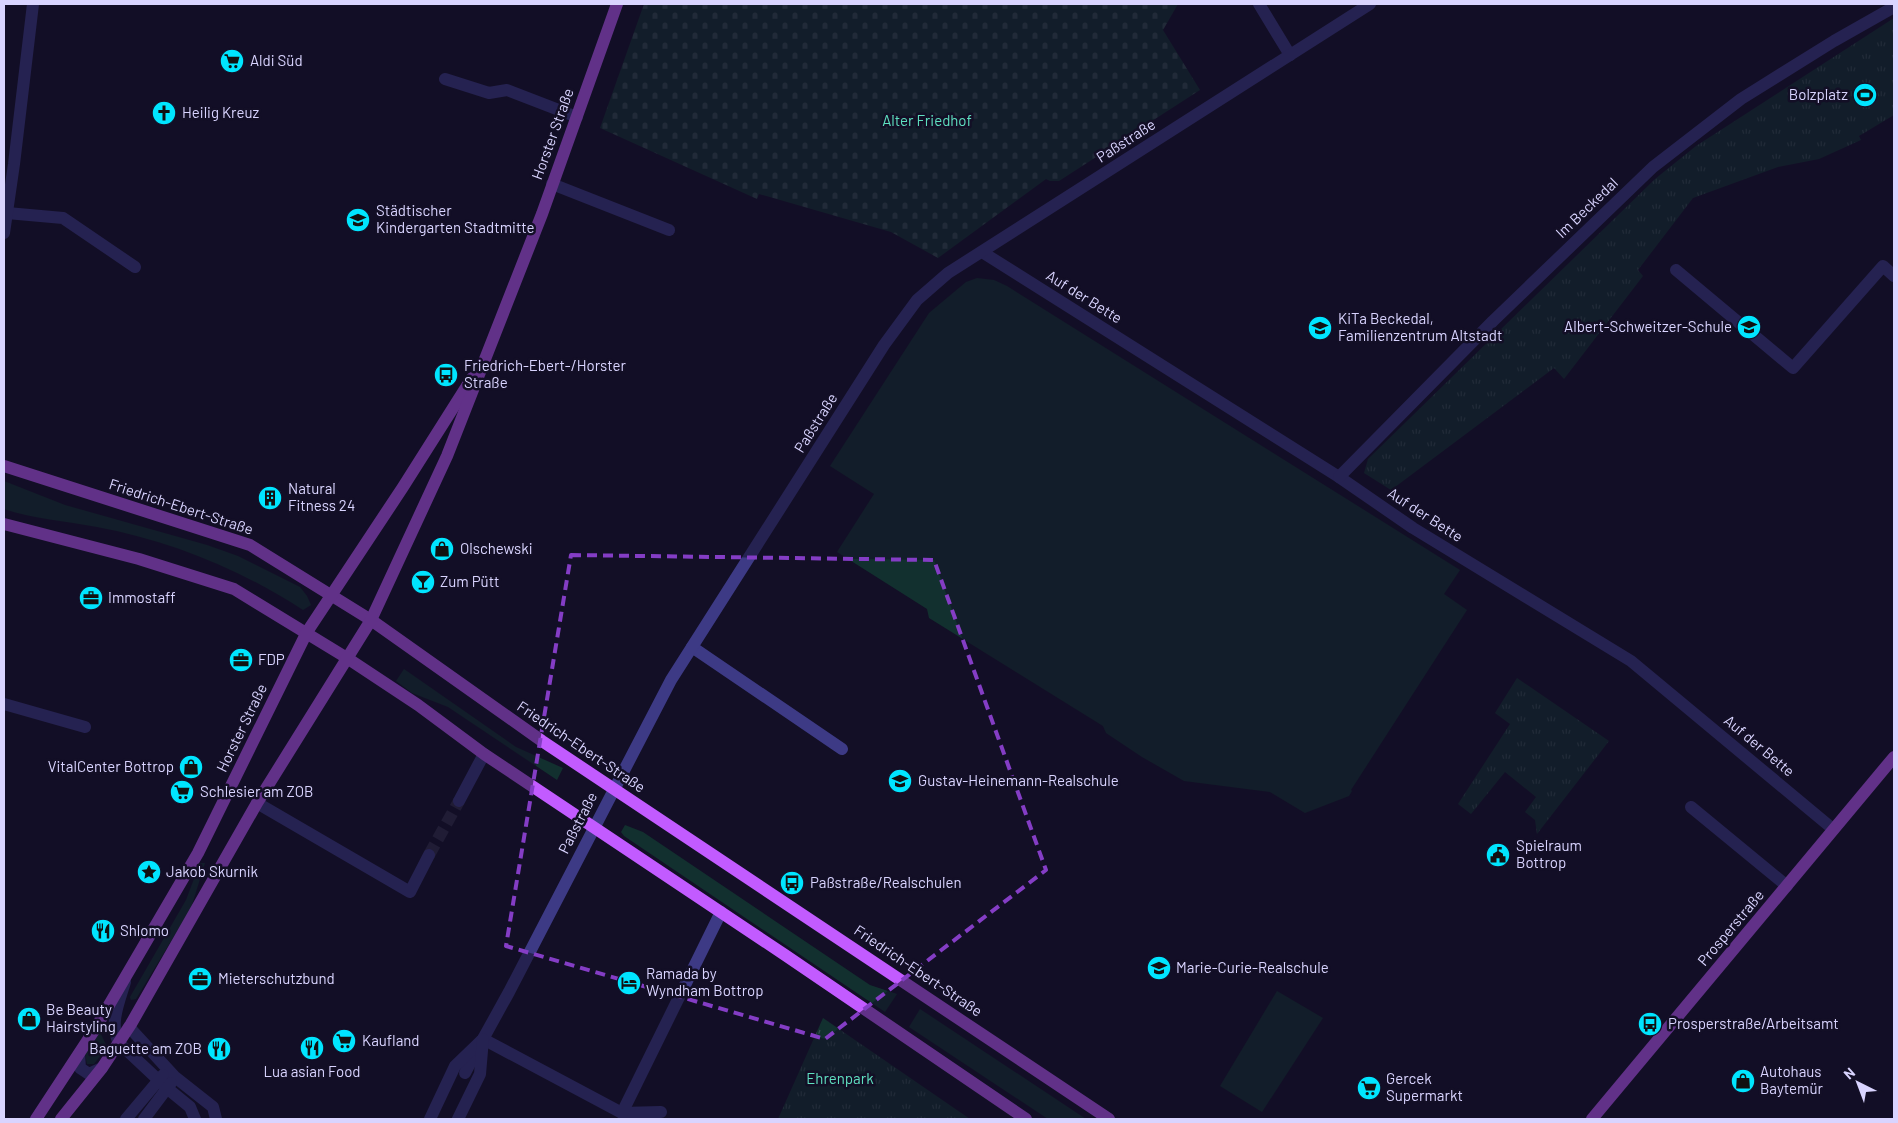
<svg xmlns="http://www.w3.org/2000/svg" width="1898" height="1123" font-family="Barlow,sans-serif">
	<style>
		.green { fill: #12302f }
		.cemetery { fill: url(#cemetery-stones) }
		.park { fill: url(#park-tufts) }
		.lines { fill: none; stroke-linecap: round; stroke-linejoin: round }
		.minor-tunnel { stroke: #312d47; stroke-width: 12; stroke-dasharray: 12 6; stroke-linecap: butt }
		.minor { stroke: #3d3a85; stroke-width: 12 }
		.major { stroke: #c25bff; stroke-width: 12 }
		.marked { fill: none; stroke: #843dc5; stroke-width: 4; stroke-dasharray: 10 6; stroke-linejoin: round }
		.labels { text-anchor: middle; stroke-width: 5; stroke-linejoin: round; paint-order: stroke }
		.poi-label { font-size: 15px; fill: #d9d4ff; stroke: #130f26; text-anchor: start }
		.park-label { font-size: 15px; fill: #5fe0c0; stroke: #130f26 }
		.street-label { font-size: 15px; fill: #d9d4ff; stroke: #130f26 }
	</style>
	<defs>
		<pattern id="cemetery-stones" width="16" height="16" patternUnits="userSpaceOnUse" patternTransform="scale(1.25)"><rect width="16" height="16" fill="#12302f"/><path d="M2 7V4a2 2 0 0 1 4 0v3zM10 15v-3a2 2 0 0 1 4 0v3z" fill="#344d4e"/></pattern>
		<pattern id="park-tufts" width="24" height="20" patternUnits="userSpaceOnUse" patternTransform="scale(1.25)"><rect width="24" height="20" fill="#12302f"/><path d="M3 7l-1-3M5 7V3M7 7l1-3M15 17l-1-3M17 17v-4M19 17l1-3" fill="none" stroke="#344d4e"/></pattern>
	</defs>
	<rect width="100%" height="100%" fill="#130f26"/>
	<g class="green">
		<path d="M977,278L994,280L1007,286L1460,570L1444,594L1467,610L1351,790L1352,791L1349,796L1305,813L1270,792L1184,781L1142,757L1106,733L1103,726L929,618L927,609L837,552L874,494L830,466L929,313L966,282Z"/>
		<path d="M4,481L65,505L207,545L238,556L300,587L307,596L311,605L303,610C240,569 171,541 97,527C65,521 34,519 4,509Z"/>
		<path d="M404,669L516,747L563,768L557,780L448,707L412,693L396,681Z"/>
		<path d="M625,825L643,832L870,985L897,994L885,1012L624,836L621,832Z"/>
		<path d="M200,863H205L191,908L136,999L131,1000L130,997L186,900Z"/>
		<path d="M1277,991L1323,1018L1262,1112L1220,1086Z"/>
		<path d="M920,1009L1086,1119H1048L909,1027Z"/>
		<path d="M100,1032L107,1047L94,1064H87L85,1054Z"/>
	</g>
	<path class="cemetery" d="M644,4H1178L1163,30L1200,90L1059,181H1050L1046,179L938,258L891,232L759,194L757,199L600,128Z"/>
	<g class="park">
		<path d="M1894,18V115L1859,136L1861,140L1819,159L1778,167L1693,198L1638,270L1643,276L1564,379L1554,368L1391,490L1364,473L1368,459L1655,179L1696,146Z"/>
		<path d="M1517,678L1609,741L1537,834L1535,820L1525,812L1536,797L1505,772L1471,814L1458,804L1510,724L1495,713Z"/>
		<path d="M823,1018L970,1119H778Z"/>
	</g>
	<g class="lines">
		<path class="minor-tunnel" d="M429,855L459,801"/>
		<g class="minor">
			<path d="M1259,4L1290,55"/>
			<path d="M445,79L489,93L507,90L577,117"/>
			<path d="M552,184L669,230"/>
			<path d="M7,213L63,218L135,267"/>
			<path d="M4,233L14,164L33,4"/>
			<path d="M982,252L1339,477L1413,528L1631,661L1833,829"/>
			<path d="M1676,270L1793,368L1883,266L1894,276"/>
			<path d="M1339,477L1493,321L1653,167L1741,99L1834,41L1894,7"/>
			<path d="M692,647L842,749"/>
			<path d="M4,704L85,727"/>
			<path d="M459,801L484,754"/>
			<path d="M257,803L410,892L429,855"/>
			<path d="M1691,807L1787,886"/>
			<path d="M125,982C119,1002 109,1024 119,1043L168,1089L190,1107L195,1119"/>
			<path d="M129,1027L175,1077L213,1107L216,1119"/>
			<path d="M483,1039L622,1113L661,1112"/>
			<path d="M79,1054L80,1068L89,1074L102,1068"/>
			<path d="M465,1073L477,1050"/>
			<path d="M622,1113L721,912"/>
			<path d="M126,1119L163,1075"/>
			<path d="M144,1119L171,1083"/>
			<path d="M430,1119L455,1066L483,1039L509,992L671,680L884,345L917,300L948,273L1370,4"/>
			<path d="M458,1119L480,1074L483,1039"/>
		</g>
		<g class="major">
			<path d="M4,466L250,545L371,620L542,741L1109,1119"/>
			<path d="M4,524L139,559L234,589L347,658L418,705L484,754L785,955L1026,1119"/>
			<path d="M36,1119L95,1029L198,853L307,632L403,487L472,378"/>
			<path d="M61,1119L102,1068L131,1024L257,803L371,620L447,456L542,214L617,4"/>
			<path d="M1592,1119L1894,757"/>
		</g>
	</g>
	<path d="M0 0H1898V1123H0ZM571,555L934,560L1046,870L825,1039L506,946Z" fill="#130f26" fill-opacity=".55" fill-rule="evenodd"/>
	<path class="marked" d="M571,555L934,560L1046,870L825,1039L506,946Z"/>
	<defs>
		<g id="supermarket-disc" transform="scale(1.25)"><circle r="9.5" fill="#00e5ff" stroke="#130f26"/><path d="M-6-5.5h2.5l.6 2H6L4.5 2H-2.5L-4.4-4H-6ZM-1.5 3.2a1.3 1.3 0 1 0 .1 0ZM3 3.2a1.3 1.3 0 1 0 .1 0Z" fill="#111"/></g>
		<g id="stadium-disc" transform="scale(1.25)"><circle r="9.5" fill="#00e5ff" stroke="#130f26"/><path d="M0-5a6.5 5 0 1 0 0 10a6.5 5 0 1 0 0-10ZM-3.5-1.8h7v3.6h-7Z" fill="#111"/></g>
		<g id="church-disc" transform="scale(1.25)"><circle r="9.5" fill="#00e5ff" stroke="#130f26"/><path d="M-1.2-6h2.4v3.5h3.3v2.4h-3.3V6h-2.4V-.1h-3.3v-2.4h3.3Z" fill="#111"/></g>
		<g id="school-disc" transform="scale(1.25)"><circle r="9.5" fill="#00e5ff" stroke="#130f26"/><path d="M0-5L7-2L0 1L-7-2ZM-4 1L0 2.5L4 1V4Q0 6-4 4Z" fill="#111"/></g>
		<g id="bus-disc" transform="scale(1.25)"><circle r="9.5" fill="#00e5ff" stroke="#130f26"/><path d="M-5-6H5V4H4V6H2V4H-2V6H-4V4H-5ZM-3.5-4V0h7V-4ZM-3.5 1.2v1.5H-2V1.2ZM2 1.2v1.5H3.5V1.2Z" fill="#111"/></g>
		<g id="building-disc" transform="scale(1.25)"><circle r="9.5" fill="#00e5ff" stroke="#130f26"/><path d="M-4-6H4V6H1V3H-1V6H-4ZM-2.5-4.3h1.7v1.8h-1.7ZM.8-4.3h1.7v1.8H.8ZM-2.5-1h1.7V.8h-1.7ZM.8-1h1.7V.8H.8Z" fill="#111"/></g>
		<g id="shop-disc" transform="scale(1.25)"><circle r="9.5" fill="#00e5ff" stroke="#130f26"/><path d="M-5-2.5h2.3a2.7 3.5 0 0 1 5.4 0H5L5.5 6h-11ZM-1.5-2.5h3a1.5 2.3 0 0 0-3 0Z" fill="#111"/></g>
		<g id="bar-disc" transform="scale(1.25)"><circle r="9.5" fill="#00e5ff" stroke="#130f26"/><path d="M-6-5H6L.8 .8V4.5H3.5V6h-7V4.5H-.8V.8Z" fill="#111"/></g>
		<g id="office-disc" transform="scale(1.25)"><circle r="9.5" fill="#00e5ff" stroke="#130f26"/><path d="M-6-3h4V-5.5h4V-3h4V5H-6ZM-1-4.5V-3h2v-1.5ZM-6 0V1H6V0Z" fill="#111"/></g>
		<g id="civic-disc" transform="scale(1.25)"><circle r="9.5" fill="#00e5ff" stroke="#130f26"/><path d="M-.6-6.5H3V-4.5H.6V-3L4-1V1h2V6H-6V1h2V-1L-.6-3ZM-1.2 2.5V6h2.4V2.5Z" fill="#111"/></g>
		<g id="sight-disc" transform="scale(1.25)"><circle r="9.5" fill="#00e5ff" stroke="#130f26"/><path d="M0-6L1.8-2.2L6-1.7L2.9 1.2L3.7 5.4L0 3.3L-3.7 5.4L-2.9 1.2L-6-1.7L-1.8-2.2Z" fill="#111"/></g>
		<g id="restaurant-disc" transform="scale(1.25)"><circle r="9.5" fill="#00e5ff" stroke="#130f26"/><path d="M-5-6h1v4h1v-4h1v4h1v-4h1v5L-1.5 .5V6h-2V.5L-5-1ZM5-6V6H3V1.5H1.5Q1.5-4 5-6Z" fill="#111"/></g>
		<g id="hotel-disc" transform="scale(1.25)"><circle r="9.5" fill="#00e5ff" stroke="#130f26"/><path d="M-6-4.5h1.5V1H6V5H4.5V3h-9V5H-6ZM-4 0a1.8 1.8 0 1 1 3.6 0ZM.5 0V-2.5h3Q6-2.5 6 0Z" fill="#111"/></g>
	</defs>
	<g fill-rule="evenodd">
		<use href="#supermarket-disc" x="232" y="61"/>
		<use href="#stadium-disc" x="1865" y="95"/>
		<use href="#church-disc" x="164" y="113"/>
		<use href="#school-disc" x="358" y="220"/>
		<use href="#school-disc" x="1749" y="327"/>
		<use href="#school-disc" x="1320" y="328"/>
		<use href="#bus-disc" x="446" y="375"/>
		<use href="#building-disc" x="270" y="498"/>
		<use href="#shop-disc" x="442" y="549"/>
		<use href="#bar-disc" x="423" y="582"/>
		<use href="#office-disc" x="91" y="598"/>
		<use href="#office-disc" x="241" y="660"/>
		<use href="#shop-disc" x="191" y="767"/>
		<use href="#school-disc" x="900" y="781"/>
		<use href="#supermarket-disc" x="182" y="792"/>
		<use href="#civic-disc" x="1498" y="855"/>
		<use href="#sight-disc" x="149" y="872"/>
		<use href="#bus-disc" x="792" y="883"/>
		<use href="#restaurant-disc" x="103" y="931"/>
		<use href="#school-disc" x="1159" y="968"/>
		<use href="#office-disc" x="200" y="979"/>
		<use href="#hotel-disc" x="629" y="983"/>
		<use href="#shop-disc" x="29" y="1019"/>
		<use href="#bus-disc" x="1650" y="1024"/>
		<use href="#supermarket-disc" x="344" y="1041"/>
		<use href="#restaurant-disc" x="312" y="1048"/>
		<use href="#restaurant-disc" x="219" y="1049"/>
		<use href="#shop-disc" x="1743" y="1081"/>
		<use href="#supermarket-disc" x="1369" y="1088"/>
	</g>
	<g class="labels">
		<g class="poi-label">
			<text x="250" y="66">Aldi Süd</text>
			<text x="1848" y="100" text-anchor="end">Bolzplatz</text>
			<text x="182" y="118">Heilig Kreuz</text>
			<text x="376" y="216">Städtischer<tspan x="376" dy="17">Kindergarten Stadtmitte</tspan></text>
			<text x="1338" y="324">KiTa Beckedal,<tspan x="1338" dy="17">Familienzentrum Altstadt</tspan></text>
			<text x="1732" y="332" text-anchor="end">Albert-Schweitzer-Schule</text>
			<text x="464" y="371">Friedrich-Ebert-/Horster<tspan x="464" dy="17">Straße</tspan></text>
			<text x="288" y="494">Natural<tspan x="288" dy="17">Fitness 24</tspan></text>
			<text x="460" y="554">Olschewski</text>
			<text x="440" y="587">Zum Pütt</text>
			<text x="108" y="603">Immostaff</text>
			<text x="258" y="665">FDP</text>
			<text x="174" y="772" text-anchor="end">VitalCenter Bottrop</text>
			<text x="918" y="786">Gustav-Heinemann-Realschule</text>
			<text x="200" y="797">Schlesier am ZOB</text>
			<text x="1516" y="851">Spielraum<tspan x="1516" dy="17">Bottrop</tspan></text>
			<text x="166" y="877">Jakob Skurnik</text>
			<text x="810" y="888">Paßstraße/Realschulen</text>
			<text x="120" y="936">Shlomo</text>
			<text x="1176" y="973">Marie-Curie-Realschule</text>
			<text x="646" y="979">Ramada by<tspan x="646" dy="17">Wyndham Bottrop</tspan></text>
			<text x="218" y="984">Mieterschutzbund</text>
			<text x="46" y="1015">Be Beauty<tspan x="46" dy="17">Hairstyling</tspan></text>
			<text x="1668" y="1029">Prosperstraße/Arbeitsamt</text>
			<text x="362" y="1046">Kaufland</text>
			<text x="202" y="1054" text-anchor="end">Baguette am ZOB</text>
			<text x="312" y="1077" text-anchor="middle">Lua asian Food</text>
			<text x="1760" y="1077">Autohaus<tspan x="1760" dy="17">Baytemür</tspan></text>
			<text x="1386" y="1084">Gercek<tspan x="1386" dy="17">Supermarkt</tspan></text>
		</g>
		<g class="park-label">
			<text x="927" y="126">Alter Friedhof</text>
			<text x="840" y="1084">Ehrenpark</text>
		</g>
		<g class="street-label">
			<text transform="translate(553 134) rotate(-70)" y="5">Horster Straße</text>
			<text transform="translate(1126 141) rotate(-33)" y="5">Paßstraße</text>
			<text transform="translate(1587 208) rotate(-44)" y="5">Im Beckedal</text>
			<text transform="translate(1084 297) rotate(32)" y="5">Auf der Bette</text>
			<text transform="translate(816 423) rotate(-58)" y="5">Paßstraße</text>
			<text transform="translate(181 507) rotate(18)" y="5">Friedrich-Ebert-Straße</text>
			<text transform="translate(1425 515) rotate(33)" y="5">Auf der Bette</text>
			<text transform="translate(242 728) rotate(-64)" y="5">Horster Straße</text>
			<text transform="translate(1759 746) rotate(40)" y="5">Auf der Bette</text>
			<text transform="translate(581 747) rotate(34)" y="5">Friedrich-Ebert-Straße</text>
			<text transform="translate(578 823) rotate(-63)" y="5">Paßstraße</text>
			<text transform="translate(1731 928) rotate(-50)" y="5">Prosperstraße</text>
			<text transform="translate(918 971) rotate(34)" y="5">Friedrich-Ebert-Straße</text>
		</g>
	</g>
	<rect width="1898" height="1123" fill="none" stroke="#d9d4ff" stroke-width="10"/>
	<g transform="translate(1858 1083) rotate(318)" stroke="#130f26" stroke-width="4" paint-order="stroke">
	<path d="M0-4L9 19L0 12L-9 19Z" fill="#d9d4ff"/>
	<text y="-8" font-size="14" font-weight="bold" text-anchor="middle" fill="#d9d4ff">N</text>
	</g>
</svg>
